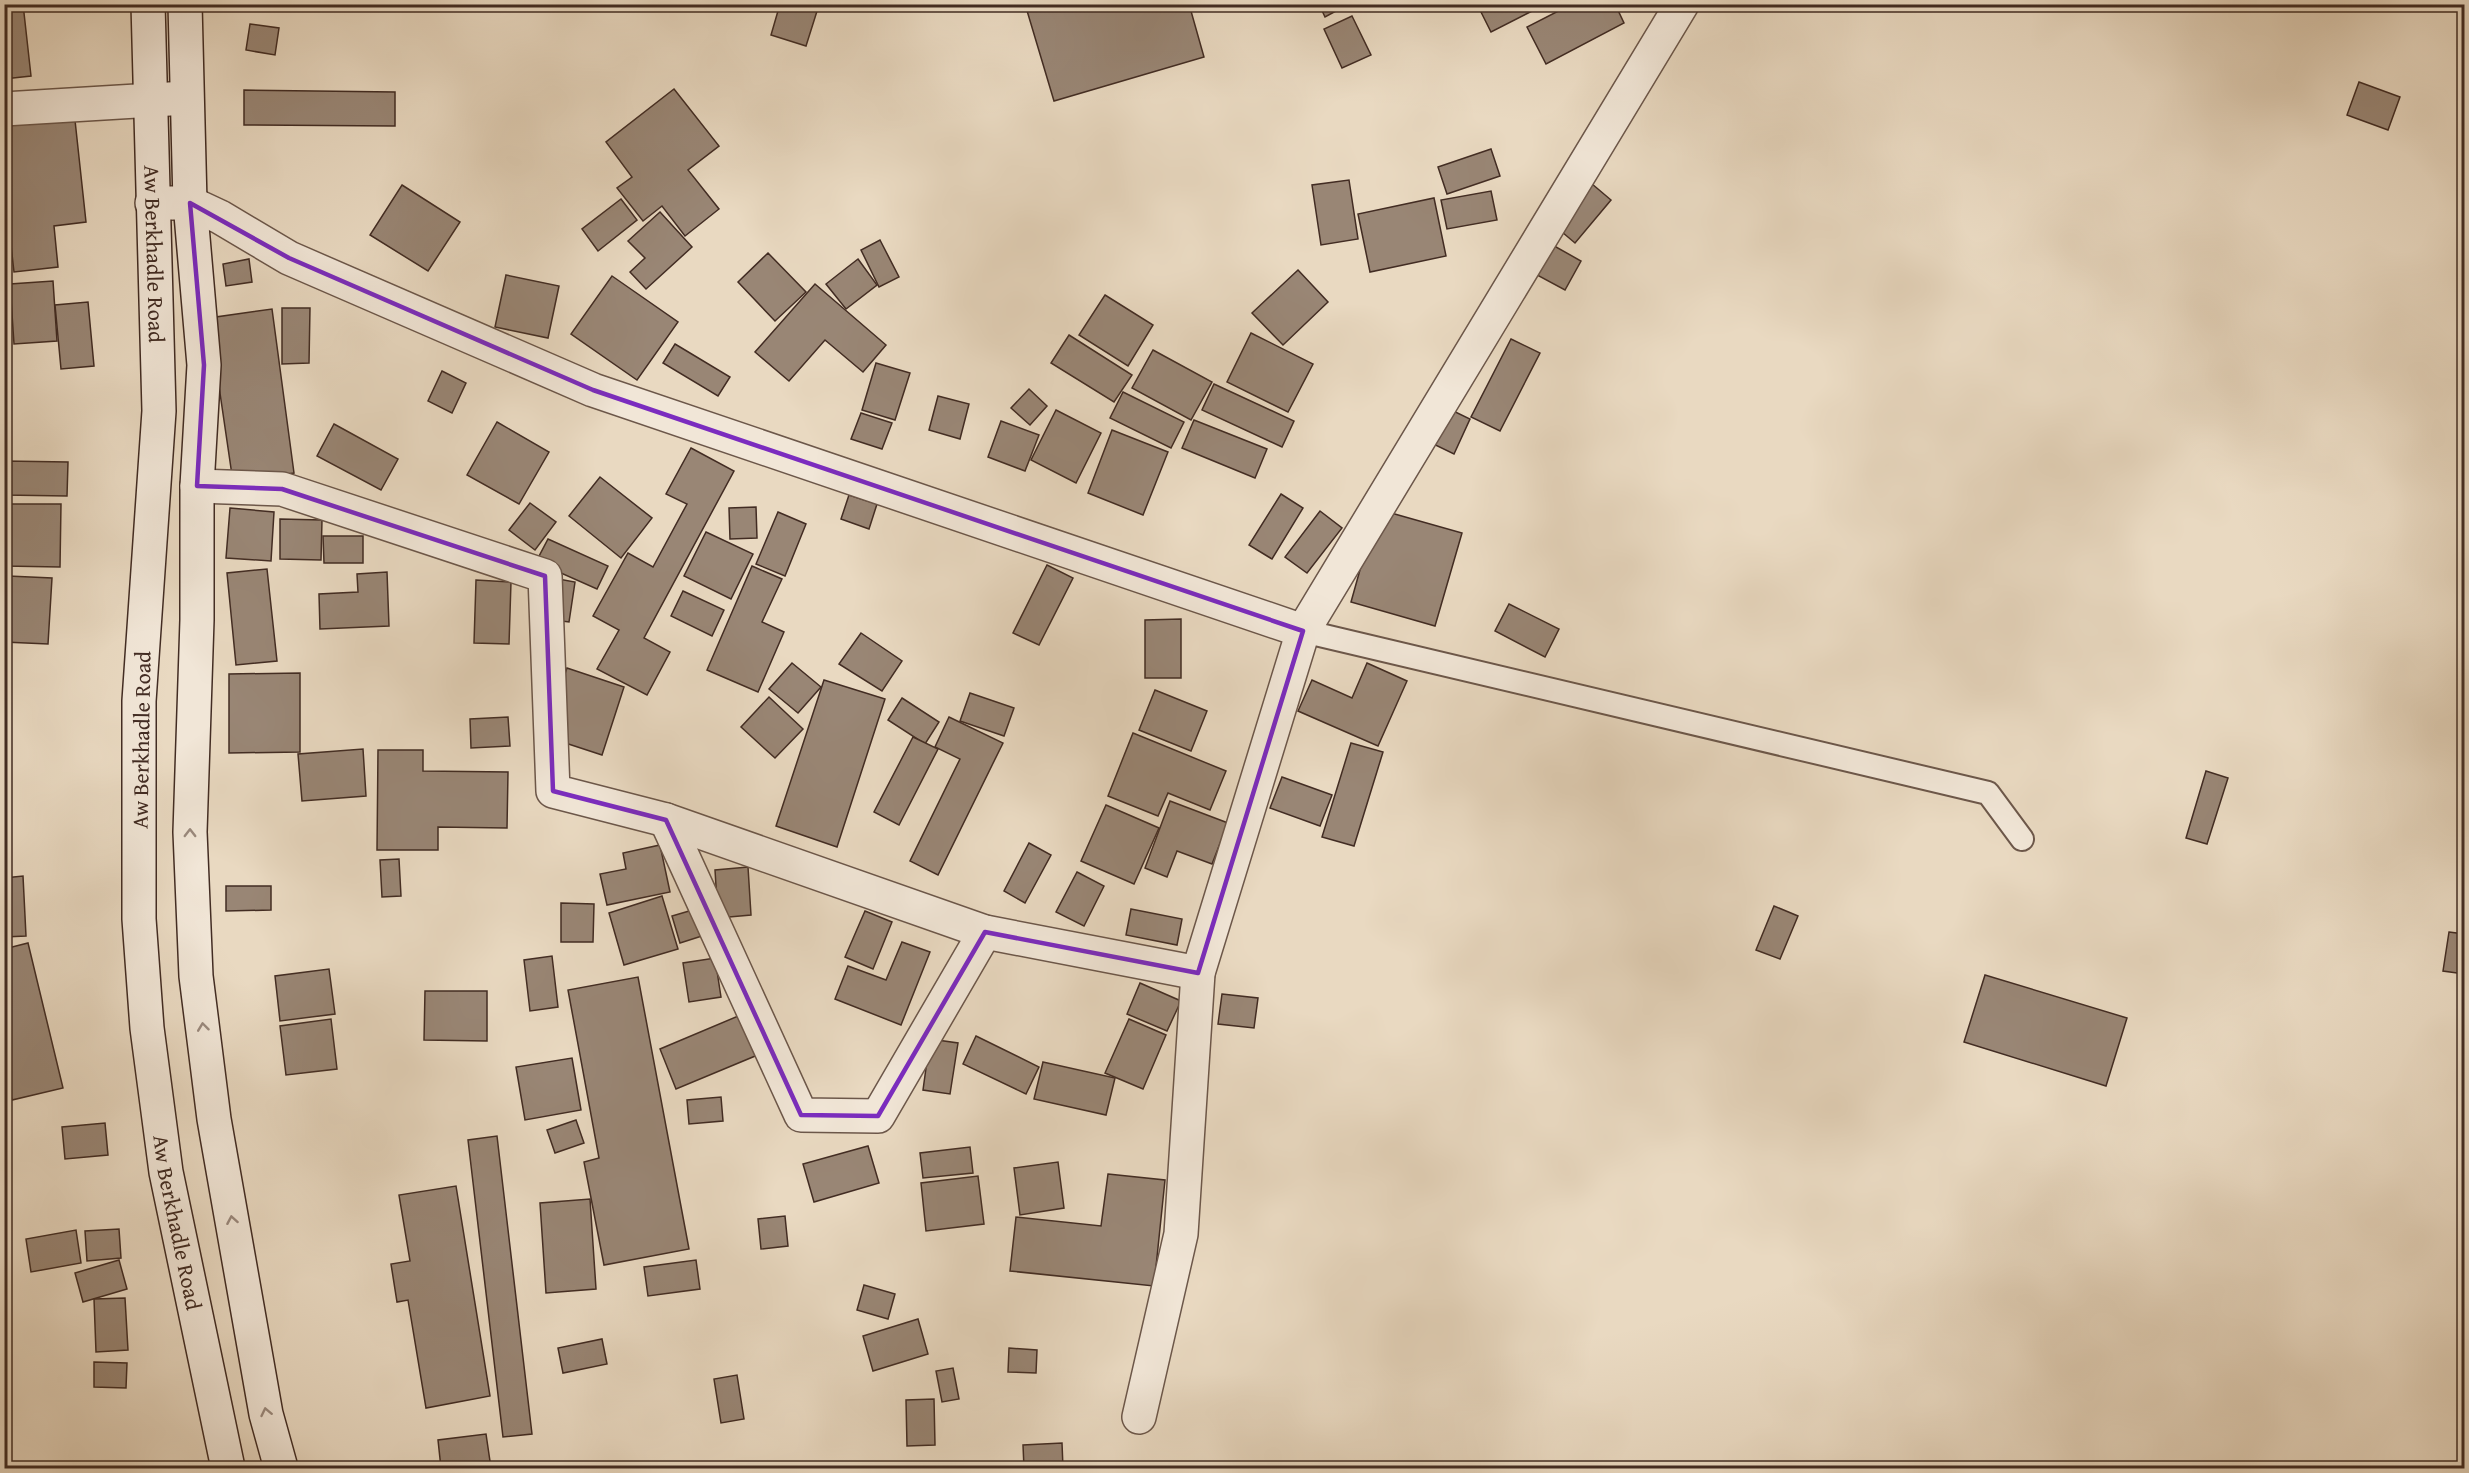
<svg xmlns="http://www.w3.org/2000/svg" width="2469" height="1473" font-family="'Gentium Book Plus',serif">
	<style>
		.building { fill: #998675; stroke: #422c23; stroke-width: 1.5 }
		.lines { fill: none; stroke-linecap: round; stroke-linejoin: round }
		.lane-casing { stroke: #6c574a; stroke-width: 26 }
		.street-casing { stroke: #6c574a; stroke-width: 36 }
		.secondary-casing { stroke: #422c23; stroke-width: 36 }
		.lane { stroke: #f1e6d7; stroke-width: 22 }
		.street { stroke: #f1e6d7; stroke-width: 33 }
		.secondary { stroke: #f1e6d7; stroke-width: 33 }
		.oneway { stroke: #9a897d }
		.marked { fill: none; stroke: #7b2cbf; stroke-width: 4.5; stroke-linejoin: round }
		.labels { text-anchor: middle; stroke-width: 4.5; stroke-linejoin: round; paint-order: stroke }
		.street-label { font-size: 22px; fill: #422c23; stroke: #f1e6d7 }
	</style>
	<rect width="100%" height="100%" fill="#e9d9c1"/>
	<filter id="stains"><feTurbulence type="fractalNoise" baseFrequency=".00333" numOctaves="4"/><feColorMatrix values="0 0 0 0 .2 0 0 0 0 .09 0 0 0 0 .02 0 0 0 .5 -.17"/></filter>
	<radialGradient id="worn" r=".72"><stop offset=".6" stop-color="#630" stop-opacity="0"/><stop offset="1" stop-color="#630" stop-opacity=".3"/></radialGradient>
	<g class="building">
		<path d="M4,4H23L31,76L4,79Z"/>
		<path d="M780,4H807L818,8L806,46L771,35Z"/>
		<path d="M1025,4H1189L1204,57L1054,101Z"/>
		<path d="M1319,4H1349L1325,17Z"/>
		<path d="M1477,4H1546L1491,32Z"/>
		<path d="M1572,4H1615L1624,23L1546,64L1527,27Z"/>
		<path d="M1352,16L1371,55L1342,68L1324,29Z"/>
		<path d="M250,24L279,28L275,55L246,50Z"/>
		<path d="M2359,82L2400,97L2388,130L2347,115Z"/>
		<path d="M674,89L719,146L688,170L719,209L685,236L662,206L643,221L617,188L632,177L606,142Z"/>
		<path d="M244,90L395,92V126L244,125Z"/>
		<path d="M74,111L86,222L54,226L58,267L14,272L4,184V119Z"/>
		<path d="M1491,149L1500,176L1447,194L1438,167Z"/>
		<path d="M1585,178L1611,200L1575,243L1549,221Z"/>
		<path d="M1349,180L1358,239L1321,245L1312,185Z"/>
		<path d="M402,185L460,222L428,271L370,235Z"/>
		<path d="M1491,191L1497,220L1447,229L1441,200Z"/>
		<path d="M1434,198L1446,256L1370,272L1358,214Z"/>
		<path d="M621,199L637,220L598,251L582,229Z"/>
		<path d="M4,200H6L7,266H4Z"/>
		<path d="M660,212L692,247L646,289L630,272L645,258L628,241Z"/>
		<path d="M1540,238L1581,261L1565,290L1524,268Z"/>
		<path d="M880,240L899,277L879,287L861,250Z"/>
		<path d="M768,253L806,292L775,321L738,282Z"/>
		<path d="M249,259L252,282L226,286L223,264Z"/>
		<path d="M858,259L877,285L846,309L826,284Z"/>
		<path d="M1298,270L1328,302L1283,345L1252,313Z"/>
		<path d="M506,275L559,286L548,338L495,327Z"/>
		<path d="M612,276L678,322L637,380L571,334Z"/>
		<path d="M53,281L57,341L14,344L10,284Z"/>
		<path d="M815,284L886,345L863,372L825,340L789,381L755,352Z"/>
		<path d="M1105,295L1153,325L1128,366L1079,335Z"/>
		<path d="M88,302L94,366L61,369L55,305Z"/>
		<path d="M282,308H310L309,363L282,364Z"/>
		<path d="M272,309L294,473L233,482L209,318Z"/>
		<path d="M1251,333L1313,364L1288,412L1227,382Z"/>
		<path d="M1069,335L1132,375L1114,402L1051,363Z"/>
		<path d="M1511,339L1540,353L1500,431L1471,417Z"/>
		<path d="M675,344L730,377L718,396L663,363Z"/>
		<path d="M7,346L11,363L4,364V347Z"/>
		<path d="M1153,350L1212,382L1191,420L1132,388Z"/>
		<path d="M876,363L910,373L895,420L862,410Z"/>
		<path d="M442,371L466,383L452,413L428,401Z"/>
		<path d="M1214,384L1294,421L1282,447L1202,410Z"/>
		<path d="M1029,389L1047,406L1030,425L1011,408Z"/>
		<path d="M1123,392L1184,422L1171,448L1110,418Z"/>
		<path d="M938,396L969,404L960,439L929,430Z"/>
		<path d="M1441,405L1470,419L1454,454L1425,440Z"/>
		<path d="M1056,410L1101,433L1076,483L1031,460Z"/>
		<path d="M861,413L892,423L882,449L851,439Z"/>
		<path d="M1194,420L1267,449L1255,478L1182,448Z"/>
		<path d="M1001,421L1039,435L1025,471L988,457Z"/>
		<path d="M497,422L549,452L519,504L467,475Z"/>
		<path d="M334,424L398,459L381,490L317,456Z"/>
		<path d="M1112,430L1168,452L1143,515L1088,493Z"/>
		<path d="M691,448L734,471L644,638L670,652L647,695L597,669L619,630L593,616L628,553L653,567L687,504L666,494Z"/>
		<path d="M4,461L68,462L67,496L4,495Z"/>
		<path d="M600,477L652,518L621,558L569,516Z"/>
		<path d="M1281,494L1303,508L1272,559L1249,545Z"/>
		<path d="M849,495L877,504L869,529L841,519Z"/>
		<path d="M530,503L556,522L535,550L509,530Z"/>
		<path d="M4,504H61L60,567L4,566Z"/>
		<path d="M756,507L757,538L730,539L729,508Z"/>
		<path d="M230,508L274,512L271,561L226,558Z"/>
		<path d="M1377,509L1462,533L1435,626L1351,602Z"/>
		<path d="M1320,511L1342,528L1307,573L1285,557Z"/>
		<path d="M778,512L806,524L785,576L756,564Z"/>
		<path d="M280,519L322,520L321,560L280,559Z"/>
		<path d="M706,532L753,554L731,599L684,576Z"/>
		<path d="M323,536H363V563H324Z"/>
		<path d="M548,539L608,566L597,589L536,562Z"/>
		<path d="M1047,565L1073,578L1039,645L1013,633Z"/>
		<path d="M752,566L782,579L762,622L784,632L758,692L707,670Z"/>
		<path d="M267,569L277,661L236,665L227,573Z"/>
		<path d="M387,572L389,626L320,629L319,594L358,592L357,574Z"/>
		<path d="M8,576L52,578L48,644L4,642Z"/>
		<path d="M553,578L575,582L569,622L546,619Z"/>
		<path d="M476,580L511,582L509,644L474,643Z"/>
		<path d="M683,591L724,610L712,636L671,616Z"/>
		<path d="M1509,604L1559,629L1545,657L1495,631Z"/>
		<path d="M1181,619V678H1145V620Z"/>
		<path d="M861,633L902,661L882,691L839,664Z"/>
		<path d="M792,663L821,687L798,713L769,689Z"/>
		<path d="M1367,663L1407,681L1378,746L1298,711L1312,680L1352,698Z"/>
		<path d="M567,668L624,687L602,755L544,736Z"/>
		<path d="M300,673V752L229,753V674Z"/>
		<path d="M824,680L885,699L837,847L776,826Z"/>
		<path d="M1155,690L1207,711L1191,751L1139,730Z"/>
		<path d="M970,693L1014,708L1004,736L960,721Z"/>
		<path d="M769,697L803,729L775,758L741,727Z"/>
		<path d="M902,698L939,722L925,744L888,720Z"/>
		<path d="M508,717L510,746L471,748L470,719Z"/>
		<path d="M949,717L1003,743L938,875L910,861L960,759L935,747Z"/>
		<path d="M1133,733L1226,771L1210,810L1168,793L1158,816L1108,796Z"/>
		<path d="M913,737L938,749L899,825L874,812Z"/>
		<path d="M1351,743L1383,752L1354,846L1322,837Z"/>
		<path d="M363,749L366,796L302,801L298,754Z"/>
		<path d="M378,750H423V771L508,772L507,828L438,827V850H377Z"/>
		<path d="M2206,771L2228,778L2207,844L2186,838Z"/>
		<path d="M1282,777L1332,795L1320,826L1270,808Z"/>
		<path d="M1170,801L1228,823L1212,864L1177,851L1167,877L1145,868Z"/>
		<path d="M1106,805L1159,828L1134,884L1081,861Z"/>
		<path d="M1029,843L1051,855L1025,903L1004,891Z"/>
		<path d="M660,845L670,892L607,905L600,874L626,869L623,853Z"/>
		<path d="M399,859L401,896L382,897L380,860Z"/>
		<path d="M748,867L751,915L718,918L715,870Z"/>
		<path d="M1077,872L1104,886L1084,926L1056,912Z"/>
		<path d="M23,876L26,936L4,937V878Z"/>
		<path d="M226,886H271V910L226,911Z"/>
		<path d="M662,896L678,949L624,965L609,913Z"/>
		<path d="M561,903L594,904L593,942H561Z"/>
		<path d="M1774,906L1798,916L1780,959L1756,950Z"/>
		<path d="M696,909L705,935L680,943L672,916Z"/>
		<path d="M1131,909L1182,919L1177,945L1126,935Z"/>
		<path d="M865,911L892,922L873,969L845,957Z"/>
		<path d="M2449,932L2464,934V974L2443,971Z"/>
		<path d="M902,942L930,952L901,1025L835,999L848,966L886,980Z"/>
		<path d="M28,943L63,1088L12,1100L4,1068V949Z"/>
		<path d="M552,956L558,1007L530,1011L524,960Z"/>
		<path d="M715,958L721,997L689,1002L683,963Z"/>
		<path d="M329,969L335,1014L280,1021L275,976Z"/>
		<path d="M1985,975L2127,1018L2106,1086L1964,1042Z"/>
		<path d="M638,977L689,1249L604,1265L584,1162L599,1158L568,990Z"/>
		<path d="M1140,983L1181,1001L1167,1031L1127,1014Z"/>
		<path d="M425,991H487V1041L424,1040Z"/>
		<path d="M1222,994L1258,998L1254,1028L1218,1024Z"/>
		<path d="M743,1014L760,1054L676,1089L660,1049Z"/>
		<path d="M331,1019L337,1069L286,1075L280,1026Z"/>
		<path d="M1129,1019L1166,1035L1143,1089L1105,1073Z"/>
		<path d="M976,1036L1039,1067L1026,1094L963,1064Z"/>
		<path d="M930,1039L958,1043L950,1094L923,1090Z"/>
		<path d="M572,1058L581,1110L525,1120L516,1067Z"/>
		<path d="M1043,1062L1115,1078L1106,1115L1034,1099Z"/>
		<path d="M721,1097L723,1121L689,1124L687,1100Z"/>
		<path d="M576,1120L584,1143L555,1153L547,1130Z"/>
		<path d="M105,1123L108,1155L65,1159L62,1127Z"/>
		<path d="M497,1136L532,1434L503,1437L468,1140Z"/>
		<path d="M868,1146L879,1183L814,1202L803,1164Z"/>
		<path d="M970,1147L973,1173L923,1178L920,1153Z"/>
		<path d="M1058,1162L1064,1208L1020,1215L1014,1168Z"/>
		<path d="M1108,1174L1165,1180L1154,1286L1010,1271L1016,1217L1101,1226Z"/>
		<path d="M978,1176L984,1224L926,1231L921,1183Z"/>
		<path d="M456,1186L490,1396L426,1408L408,1300L397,1302L391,1264L410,1261L399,1195Z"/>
		<path d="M590,1199L596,1289L546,1293L540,1203Z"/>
		<path d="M785,1216L788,1246L761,1249L758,1219Z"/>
		<path d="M119,1229L121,1258L87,1261L85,1231Z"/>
		<path d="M76,1230L81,1263L31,1272L26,1239Z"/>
		<path d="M119,1260L127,1289L83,1302L75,1273Z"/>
		<path d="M696,1260L700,1289L648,1296L644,1267Z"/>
		<path d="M864,1285L895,1294L888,1319L857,1310Z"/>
		<path d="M125,1298L128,1350L96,1352L94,1299Z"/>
		<path d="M918,1319L928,1354L873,1371L863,1336Z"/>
		<path d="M602,1339L607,1364L563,1373L558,1348Z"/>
		<path d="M1009,1348L1037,1350L1036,1373L1008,1372Z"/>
		<path d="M94,1362L127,1363L126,1388L94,1387Z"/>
		<path d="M953,1368L959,1399L942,1402L936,1371Z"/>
		<path d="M737,1375L744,1419L721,1423L714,1379Z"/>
		<path d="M934,1399L935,1445L907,1446L906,1400Z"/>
		<rect x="4" y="1411" width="7" height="47"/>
		<path d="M486,1434L491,1468H441L438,1440Z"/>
		<path d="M1062,1443L1063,1468H1024L1023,1445Z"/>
		<path d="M881,1466L922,1467V1468H881Z"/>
	</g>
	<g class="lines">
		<g class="lane-casing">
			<path id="lane" d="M1303,631L1988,793L2022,839"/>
		</g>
		<g class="street-casing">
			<g id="street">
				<path d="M4,109L186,98"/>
				<path d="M152,203H190L220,217L289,258L593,390L1303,631"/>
				<path d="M197,486L282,489L545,576L553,791L666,820L985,932L1198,973"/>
				<path d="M666,820L801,1115L878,1116L985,932"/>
				<path d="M1139,1417L1181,1234L1198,973L1303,631L1682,4"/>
			</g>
		</g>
		<g class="secondary-casing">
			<g id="secondary">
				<path id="s1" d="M148,4L159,411L139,701V919L147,1028L166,1172L228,1468"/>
				<path d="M185,4L190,203L204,365L197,486V620L190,832L196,976L214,1119L266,1414L281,1468"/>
			</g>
		</g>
		<use href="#lane" class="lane"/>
		<use href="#street" class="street"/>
		<use href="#secondary" class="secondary"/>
	</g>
	<defs><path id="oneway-chevron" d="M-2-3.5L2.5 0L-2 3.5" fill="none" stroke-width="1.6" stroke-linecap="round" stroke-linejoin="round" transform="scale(1.5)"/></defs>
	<g class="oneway">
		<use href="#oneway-chevron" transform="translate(190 833) rotate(-90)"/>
		<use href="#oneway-chevron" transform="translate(203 1027) rotate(-97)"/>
		<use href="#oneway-chevron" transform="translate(232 1220) rotate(-100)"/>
		<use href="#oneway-chevron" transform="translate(266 1412) rotate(-102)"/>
	</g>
	<path class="marked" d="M190,203L289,258L593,390L1303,631L1198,973L985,932L878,1116L801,1115L666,820L553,791L545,576L282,489L197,486L204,365Z"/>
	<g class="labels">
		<g class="street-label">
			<text dy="8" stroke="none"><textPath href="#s1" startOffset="250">Aw Berkhadle Road</textPath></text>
			<text transform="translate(141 740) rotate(-89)" y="8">Aw Berkhadle Road</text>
			<text dy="8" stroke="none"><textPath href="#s1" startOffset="1222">Aw Berkhadle Road</textPath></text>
		</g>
	</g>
	<rect width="2469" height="1473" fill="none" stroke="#e9d9c1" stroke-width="24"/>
	<rect x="6" y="6" width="2457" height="1461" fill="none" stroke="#422c23" stroke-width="3"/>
	<rect x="12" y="12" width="2445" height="1449" fill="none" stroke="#422c23" stroke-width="1.5"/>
	<rect width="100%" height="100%" filter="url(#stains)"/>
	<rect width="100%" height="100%" fill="url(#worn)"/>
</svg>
